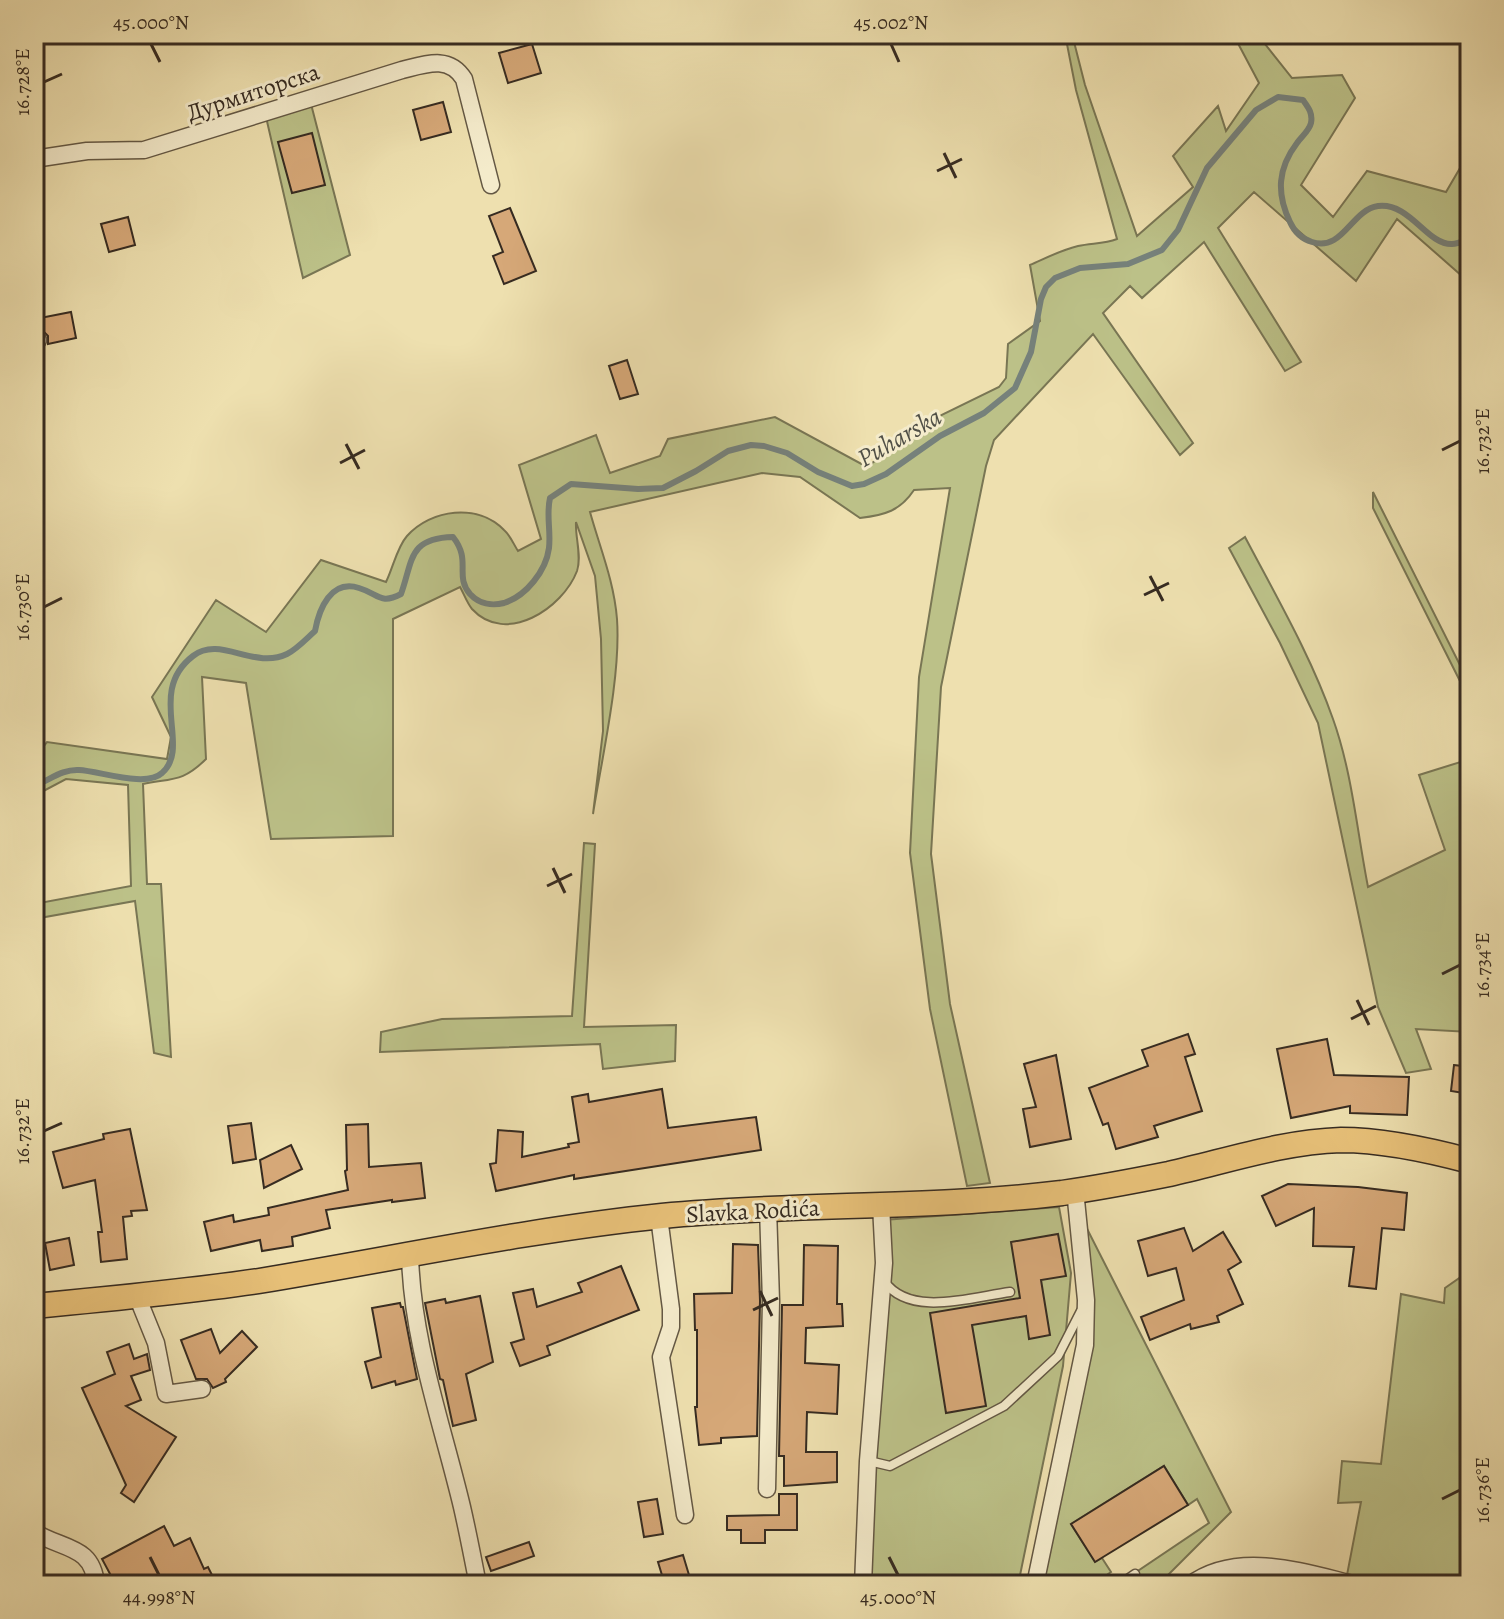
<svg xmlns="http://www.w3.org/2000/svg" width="1504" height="1619" font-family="Alegreya,serif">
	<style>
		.green { fill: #bcc188; stroke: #797654; stroke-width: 2 }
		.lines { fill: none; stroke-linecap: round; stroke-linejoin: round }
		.stream { stroke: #76817b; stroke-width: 6 }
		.building { fill: #d6a878; stroke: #362b21; stroke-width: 2 }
		.service-casing { stroke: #645844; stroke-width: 11 }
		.minor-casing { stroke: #645844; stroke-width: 19 }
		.primary-casing { stroke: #362b21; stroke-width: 27 }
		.service { stroke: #f4ebcb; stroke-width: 8 }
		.minor { stroke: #f4ebcb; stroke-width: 16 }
		.primary { stroke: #e7c078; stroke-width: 24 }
		.ticks { fill: none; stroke: #362b21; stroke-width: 3 }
		.labels { text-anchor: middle; stroke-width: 6; stroke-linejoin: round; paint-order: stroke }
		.street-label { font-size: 24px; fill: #362b21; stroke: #f4ebcb }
		.water-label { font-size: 26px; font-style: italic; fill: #504f46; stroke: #f4ebcb }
		.neatline { fill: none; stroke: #362b21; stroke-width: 3 }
		.ticks-label { font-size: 20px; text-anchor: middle; fill: #362b21 }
	</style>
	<rect width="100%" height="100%" fill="#eee0af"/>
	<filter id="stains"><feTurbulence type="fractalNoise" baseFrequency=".0025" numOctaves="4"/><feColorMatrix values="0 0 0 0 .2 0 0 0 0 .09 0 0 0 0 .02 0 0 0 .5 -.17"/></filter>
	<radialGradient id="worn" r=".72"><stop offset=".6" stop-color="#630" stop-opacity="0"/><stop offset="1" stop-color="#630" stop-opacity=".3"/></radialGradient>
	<g class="green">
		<path d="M1065,34H1072L1085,85L1137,236L1193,187L1173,156L1218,106L1226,131L1259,83L1233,34H1257L1292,78L1342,75L1355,98L1301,185L1333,217L1367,171L1446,192L1470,151V267L1462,276L1397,219L1356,281L1254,192L1218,228L1301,362L1285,371L1204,242L1142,298L1130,286L1103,313L1193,443L1180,455L1093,334L994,440L986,466L941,687L931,854L950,1004L990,1183L967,1186L930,1009L910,853L919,677L950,488L914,490C900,511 885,515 860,518L800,477L762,473L590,512C600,548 614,581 617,619C621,676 602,757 593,814L603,731L601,639L595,576L576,522C575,537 582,556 577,571C563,608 506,646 472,609C467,603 464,594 460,587L393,619V836L271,839L246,683L202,677L206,759C183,782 173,778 143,784L147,884H161L171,1057L154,1053L135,901L34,919V904L131,886L128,785L66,779L34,796V758L47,742L167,759L171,737L152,697L216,600L266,632L321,560L386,582C393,568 397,547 407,536C431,509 478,503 504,530C510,535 514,545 518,551L541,539L519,465L596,435L610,473L660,456L668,439L775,417L867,467L921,425L999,387L1006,378L1008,344L1040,321L1030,265C1046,258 1061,250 1078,246C1092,243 1104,244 1117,239L1076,90Z"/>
		<path d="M311,104L350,255L303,278L266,117Z"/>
		<path d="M1373,492L1470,685V701L1373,508Z"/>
		<path d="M1245,537C1276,596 1311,656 1333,719C1352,772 1357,831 1368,887L1445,850L1419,775L1470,759V1032L1416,1029L1431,1069L1406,1073L1378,1007L1318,723L1280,643L1229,548Z"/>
		<path d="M584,843L595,844L584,1027L676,1025L675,1061L603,1069L600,1044L380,1052L381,1032L442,1019L572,1016Z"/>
		<path d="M1059,1207L1071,1273L1063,1366L1018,1585H867L883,1220Z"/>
		<path d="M1079,1213L1231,1512L1158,1585H1117L1209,1523L1197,1499L1188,1505L1164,1466L1071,1524L1095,1562L1102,1558L1111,1572L1092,1585H1037L1090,1340Z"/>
		<path d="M1468,1272L1470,1273V1585H1381L1347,1575L1361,1502L1338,1503L1342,1461L1381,1464L1401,1294L1444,1303L1445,1288Z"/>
	</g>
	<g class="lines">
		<path class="stream" d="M34,786C50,780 62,769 79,770C100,771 146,788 162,773C192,747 146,692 193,656C220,635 254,670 287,654C297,649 306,639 315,631C319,609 331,579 359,588C379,594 380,605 401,594C413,561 408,538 453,537C472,561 454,575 470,594C479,604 492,606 504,603C526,596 546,571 549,548C551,530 546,515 550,498L571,484L638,489L663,488L696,471L728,451L751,445L764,446L787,453L818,472L852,486L864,484L886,474L940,436L984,413L1015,388L1031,352L1041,299L1046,287L1055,278L1080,268L1128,264L1162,250L1178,230L1207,168L1256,110L1278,97L1303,100C1308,107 1313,113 1311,123C1309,131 1302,136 1297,143C1278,168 1276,193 1290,222C1294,231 1302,239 1312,242C1343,252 1351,210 1378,206C1410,202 1427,245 1452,244C1458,244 1465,240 1470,238"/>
	</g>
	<g class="building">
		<path d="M532,44L541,73L508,83L499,53Z"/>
		<path d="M443,102L451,132L421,140L413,110Z"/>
		<path d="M312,133L325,185L292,193L278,142Z"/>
		<path d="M510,208L536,271L504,284L493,256L503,252L489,216Z"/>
		<path d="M128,217L135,245L109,252L101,224Z"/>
		<path d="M71,312L76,338L48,344V336L42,330L40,318Z"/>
		<path d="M627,360L638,394L620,399L609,366Z"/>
		<path d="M1188,1034L1195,1054L1185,1057L1202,1111L1154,1126L1158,1137L1116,1149L1108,1123L1103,1125L1089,1088L1148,1066L1142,1050Z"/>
		<path d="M1327,1039L1334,1075L1409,1077L1407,1115L1350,1113V1106L1291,1118L1277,1049Z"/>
		<path d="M1056,1055L1071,1139L1030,1147L1023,1109L1036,1107L1024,1064Z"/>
		<path d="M1454,1065L1470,1067V1094L1451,1091Z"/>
		<path d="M662,1089L668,1128L756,1117L761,1150L574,1179V1175L496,1191L490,1164L496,1163L498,1130L523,1132L522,1157L569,1147L568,1144L579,1142L572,1097L588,1094L589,1102Z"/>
		<path d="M251,1123L256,1159L233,1163L228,1126Z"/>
		<path d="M368,1124L369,1167L421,1163L425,1198L392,1202V1200L326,1210L330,1228L292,1237L293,1246L262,1251L260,1240L211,1251L204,1222L233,1215L234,1222L269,1215L268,1208L348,1190L345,1171L347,1170L346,1125Z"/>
		<path d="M130,1129L147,1210L131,1211L132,1216L123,1217L127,1259L101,1262L98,1232H102L95,1180L63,1188L53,1152L104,1139L103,1134Z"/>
		<path d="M291,1145L302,1169L264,1188L260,1160Z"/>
		<path d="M1288,1184L1358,1187L1407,1193L1404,1230L1382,1228L1376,1289L1349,1286L1354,1247L1313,1246L1314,1208L1276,1226L1262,1196Z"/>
		<path d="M1184,1228L1193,1251L1223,1232L1241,1262L1228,1270L1243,1304L1217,1316L1219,1322L1191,1329L1190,1324L1150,1340L1141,1317L1184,1300L1176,1268L1148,1276L1138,1241Z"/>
		<path d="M1058,1234L1066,1276L1041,1280L1050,1335L1029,1339L1026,1316L972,1325L986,1406L946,1413L930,1313L1020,1298L1011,1242Z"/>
		<path d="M69,1238L74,1265L50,1270L45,1243Z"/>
		<path d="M733,1244L758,1245L760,1301L757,1436L721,1438V1443L699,1445L695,1407H697V1330H695L694,1294L732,1293Z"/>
		<path d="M804,1245L838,1246L837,1304H842L843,1326L806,1328L805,1363L839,1365L837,1414L807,1412L806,1452H837V1482L784,1486V1456H779L782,1305H803Z"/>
		<path d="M621,1266L639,1310L547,1346L550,1355L520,1366L511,1343L524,1339L513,1293L533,1289L537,1307L582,1292L578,1283Z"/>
		<path d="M480,1296L493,1362L466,1374L476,1420L453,1426L443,1380L440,1379L425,1303L445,1299L446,1303Z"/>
		<path d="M400,1303L401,1307H403L417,1379L396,1385L395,1381L372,1388L365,1362L381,1357L372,1308Z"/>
		<path d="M211,1329L220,1353L242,1331L257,1347L225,1379L226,1382L213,1388L207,1379H196L181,1340Z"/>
		<path d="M129,1344L134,1359L147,1354L150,1370L131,1376L141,1400L126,1406L176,1437L134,1502L121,1493L126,1485L82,1388L115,1374L107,1352Z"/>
		<path d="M1164,1466L1188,1505L1095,1562L1071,1524Z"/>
		<path d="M779,1494H797V1530H765V1543H741V1530H727V1516L779,1515Z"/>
		<path d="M657,1499L663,1534L644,1537L638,1502Z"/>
		<path d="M164,1526L174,1546L190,1538L204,1569L208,1567L217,1585H116L102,1559Z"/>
		<path d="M529,1542L534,1556L491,1571L486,1557Z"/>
		<path d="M683,1555L692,1585H665L658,1562Z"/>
	</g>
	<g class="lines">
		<g class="service-casing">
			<g id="service">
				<path d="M884,1281C910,1318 972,1297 1010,1292"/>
				<path d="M869,1461L890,1466L1004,1406L1058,1356L1081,1311"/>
				<path d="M1119,1585L1135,1574"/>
			</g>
		</g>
		<g class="minor-casing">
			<g id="minor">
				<path d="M34,159L87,151L144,150L402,70C426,64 449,55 464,79L491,185"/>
				<path d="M34,339L38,340"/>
				<path d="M659,1217L671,1309V1327L661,1357L685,1515"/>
				<path d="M410,1255C412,1341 442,1423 462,1507C468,1533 473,1559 478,1585"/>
				<path d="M137,1296L156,1343L166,1394L202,1389"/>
				<path d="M767,1489L771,1301L768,1208"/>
				<path d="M34,1532C63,1550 93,1545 96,1585"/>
				<path d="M863,1585L868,1461L884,1263L881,1205"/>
				<path d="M1035,1585L1085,1345L1086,1300L1075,1190"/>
				<path d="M1190,1585C1238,1549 1305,1573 1357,1585"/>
				<path d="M1241,1585L1245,1568"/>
			</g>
		</g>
		<g class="primary-casing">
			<path id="primary" d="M34,1306C109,1299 184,1292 259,1281C393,1259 526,1230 662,1216C795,1203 929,1209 1062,1193C1097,1188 1134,1181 1169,1174C1227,1161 1281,1142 1341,1140C1383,1140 1429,1150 1470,1161"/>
		</g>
		<use href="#service" class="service"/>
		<use href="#minor" class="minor"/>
		<use href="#primary" class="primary"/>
	</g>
	<path class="ticks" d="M151,44L160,62M891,44L899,62M44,82L62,74M944,153L956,178M937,171L962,159M346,444L359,469M1442,450L1460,441M340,463L365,450M1150,576L1163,601M1144,595L1169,583M44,607L62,598M553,868L565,893M547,886L572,874M1442,974L1460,965M1357,1000L1369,1025M1351,1019L1376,1006M44,1131L62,1123M760,1291L772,1316M753,1310L778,1298M1442,1499L1460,1490M150,1557L159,1575M889,1557L898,1575"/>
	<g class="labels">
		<g class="street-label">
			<text transform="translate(253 92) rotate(-18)" y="8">Дурмиторска</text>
			<text transform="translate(753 1211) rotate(-3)" y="8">Slavka Rodića</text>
		</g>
		<g class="water-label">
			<text transform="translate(899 437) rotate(-30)" y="9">Puharska</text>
		</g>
	</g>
	<rect width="1504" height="1619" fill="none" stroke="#eee0af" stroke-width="88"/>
	<rect x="44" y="44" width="1416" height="1531" class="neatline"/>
	<g class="ticks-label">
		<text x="151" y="29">45.000°N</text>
		<text x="891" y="29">45.002°N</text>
		<text transform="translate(22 82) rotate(-90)" y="7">16.728°E</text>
		<text transform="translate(1482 441) rotate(-90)" y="7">16.732°E</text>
		<text transform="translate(22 607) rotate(-90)" y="7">16.730°E</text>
		<text transform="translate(1482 965) rotate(-90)" y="7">16.734°E</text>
		<text transform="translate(22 1131) rotate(-90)" y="7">16.732°E</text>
		<text transform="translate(1482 1490) rotate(-90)" y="7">16.736°E</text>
		<text x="159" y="1604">44.998°N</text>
		<text x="898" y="1604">45.000°N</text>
	</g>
	<rect width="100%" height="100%" filter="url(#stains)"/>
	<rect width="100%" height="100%" fill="url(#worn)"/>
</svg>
